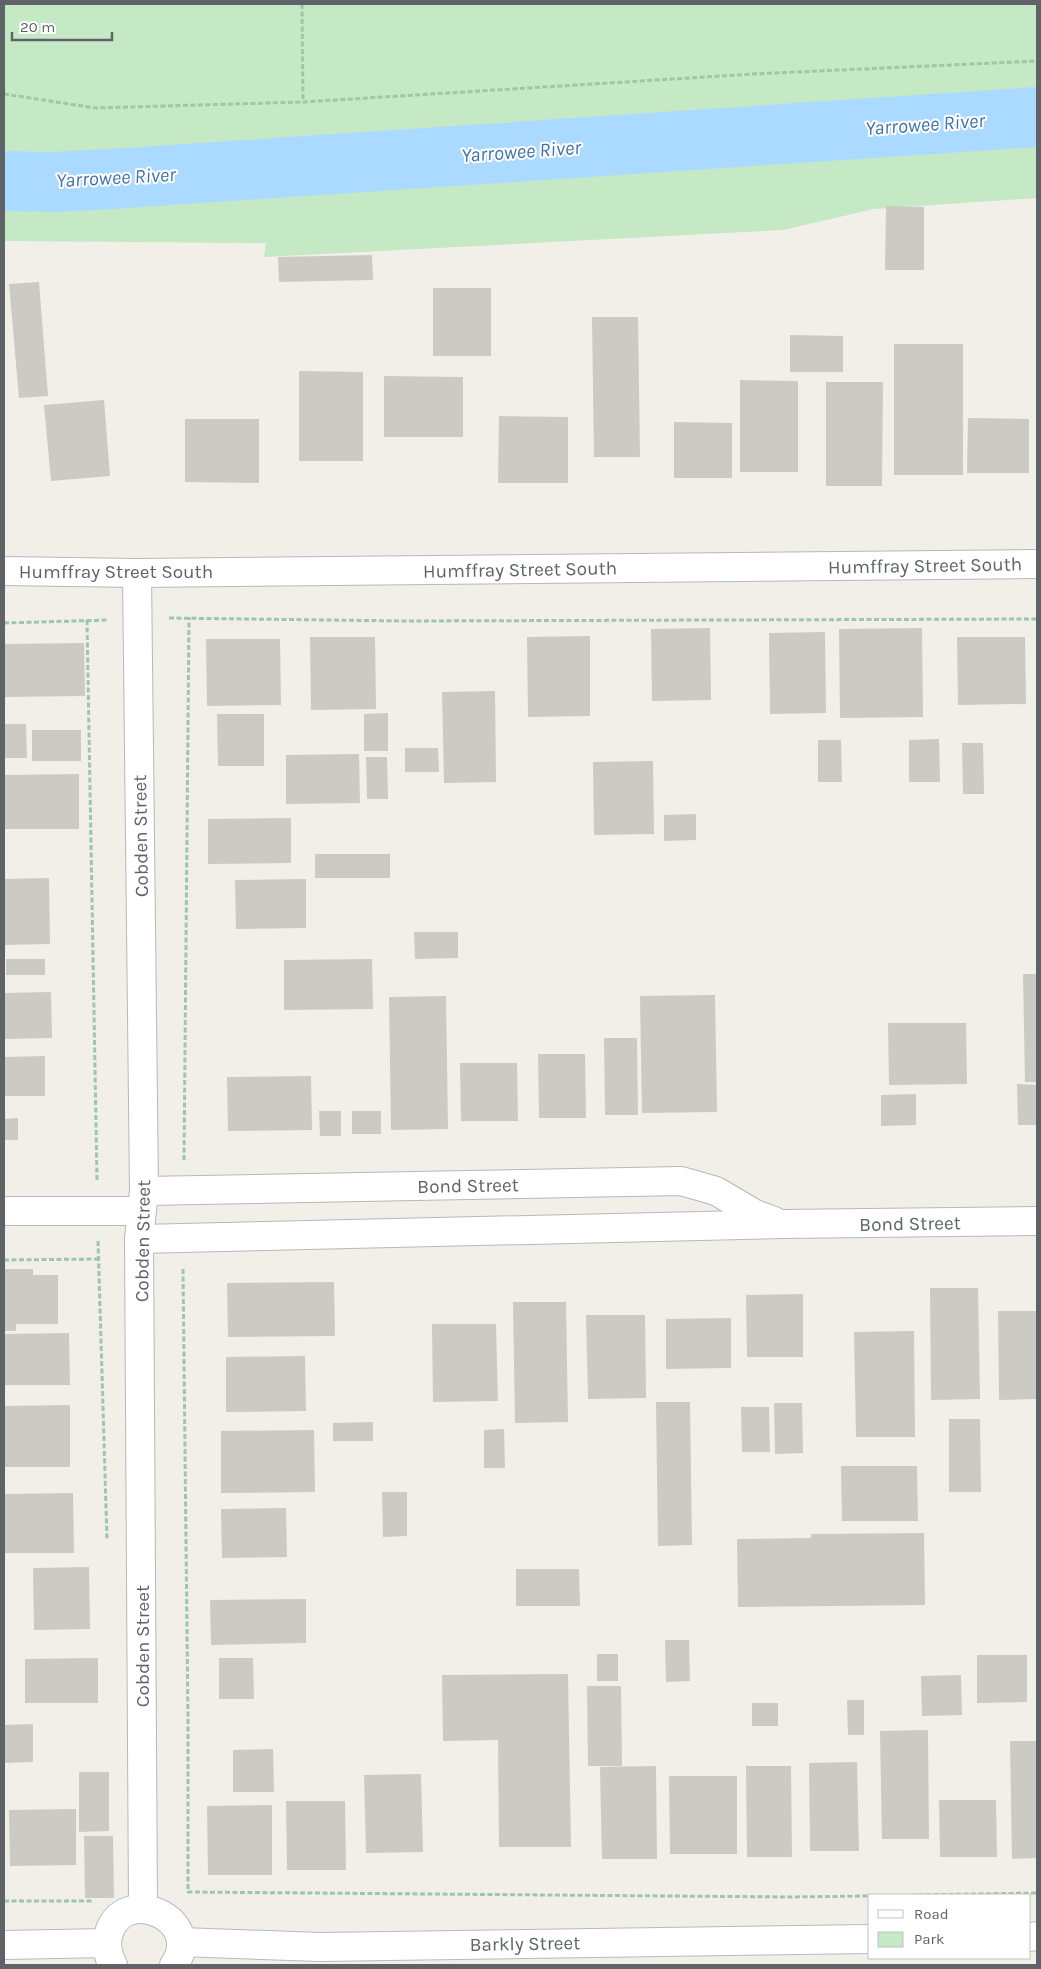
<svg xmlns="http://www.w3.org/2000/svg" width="1041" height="1969" font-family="Karla,sans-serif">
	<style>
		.green { fill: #c5e8c5 }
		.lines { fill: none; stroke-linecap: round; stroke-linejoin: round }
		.river { stroke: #aadaff; stroke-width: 60 }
		.building { fill: #cccac5 }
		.minor-casing { stroke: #b5b8bc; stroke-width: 30 }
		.secondary-casing { stroke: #b6babf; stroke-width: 30 }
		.path { stroke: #9cc7a9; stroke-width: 3; stroke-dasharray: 5 2.5; stroke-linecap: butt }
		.minor { stroke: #fff; stroke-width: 28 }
		.secondary { stroke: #fff; stroke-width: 28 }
		.labels { text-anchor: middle; stroke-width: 4; stroke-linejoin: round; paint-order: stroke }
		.street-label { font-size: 19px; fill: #5f6368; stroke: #fff }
		.water-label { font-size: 20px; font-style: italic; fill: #4174aa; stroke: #fff }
	</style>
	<rect width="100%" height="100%" fill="#f1efe8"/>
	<path class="green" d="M4,4H1037V198L874,209L783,230L264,257L266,243L4,241Z"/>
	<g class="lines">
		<path class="river" d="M4,181L53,182L111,179L1037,117"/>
	</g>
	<g class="building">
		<path d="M886,206L924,207V270H885Z"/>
		<path d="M372,255L373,280L279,282L278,257Z"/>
		<path d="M39,282L48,396L19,398L9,284Z"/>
		<rect x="433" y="288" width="58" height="68"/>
		<path d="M592,317H638L640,457H594Z"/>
		<path d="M790,335L843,336V372H790Z"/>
		<rect x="894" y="344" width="69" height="131"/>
		<path d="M299,371L363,372V461H299Z"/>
		<path d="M384,376L463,377V437H384Z"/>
		<path d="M740,380L798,381V472H740Z"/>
		<path d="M826,382H883L882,486H826Z"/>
		<path d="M104,400L110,476L51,481L44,405Z"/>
		<path d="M499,416L568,417V483H498Z"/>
		<path d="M968,418L1029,419V473H967Z"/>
		<path d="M185,419H259V483L185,482Z"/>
		<path d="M674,422L732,423V478H674Z"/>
		<path d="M710,628L711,700L652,701L651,629Z"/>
		<path d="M922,628L923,717L840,718L839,629Z"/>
		<path d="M825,632L826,713L770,714L769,633Z"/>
		<path d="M590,636V716L528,717L527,637Z"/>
		<path d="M310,637H375L376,709L311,710Z"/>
		<path d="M957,637H1025L1026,704L958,705Z"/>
		<path d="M206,639H280L281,705L207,706Z"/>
		<path d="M84,643L85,696L4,697V644Z"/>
		<path d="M495,691L496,782L444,783L442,692Z"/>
		<path d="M388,713V751H364V714Z"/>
		<path d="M217,714H264V766H218Z"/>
		<path d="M4,724H26L27,758H4Z"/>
		<rect x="32" y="730" width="49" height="31"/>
		<path d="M939,739L940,782H909V740Z"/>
		<path d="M818,740H841L842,782H818Z"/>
		<path d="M962,743H983L984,794H963Z"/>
		<path d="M405,748H438L439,772H405Z"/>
		<path d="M359,754L360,803L286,804V755Z"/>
		<path d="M366,757H387L388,799H367Z"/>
		<path d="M653,761L654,834L594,835L593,762Z"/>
		<path d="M79,774V829H4V775Z"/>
		<path d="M696,814V840L664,841V815Z"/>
		<path d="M291,818V863L208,864V819Z"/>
		<rect x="315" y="854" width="75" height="24"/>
		<path d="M49,878L50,944L4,945V879Z"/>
		<path d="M306,879V928L236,929L235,880Z"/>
		<path d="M414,932H458V958L415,959Z"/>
		<rect x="6" y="959" width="39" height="16"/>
		<path d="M372,959L373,1009L284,1010V960Z"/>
		<path d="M1023,974H1037V1082H1025Z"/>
		<path d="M51,992L52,1038L4,1039V993Z"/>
		<path d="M715,995L717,1112L642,1113L640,996Z"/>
		<path d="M446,996L448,1129L391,1130L389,997Z"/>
		<path d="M888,1023H966L967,1084L889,1085Z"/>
		<path d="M604,1038H637L638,1115H605Z"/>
		<path d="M538,1054H585L586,1118H539Z"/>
		<path d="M45,1056V1096H4V1057Z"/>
		<path d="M460,1063H517L518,1121H461Z"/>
		<path d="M311,1076L312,1130L228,1131L227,1077Z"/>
		<path d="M1017,1084L1037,1085V1125H1018Z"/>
		<path d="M916,1094V1125L881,1126V1095Z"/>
		<path d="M319,1111H341V1136H320Z"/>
		<rect x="352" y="1111" width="29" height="23"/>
		<path d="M18,1118V1140H4V1119Z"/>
		<path d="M4,1269H33V1275H58V1324H16V1331H4Z"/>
		<path d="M334,1282L335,1336L228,1337L227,1283Z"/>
		<path d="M930,1288H978L980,1399L931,1400Z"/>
		<path d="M803,1294V1357H747L746,1295Z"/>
		<path d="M513,1302H566L568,1422L515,1423Z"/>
		<path d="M998,1311H1037V1399L999,1400Z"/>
		<path d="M586,1315H645L646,1398L588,1399Z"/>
		<path d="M731,1318V1368L666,1369V1319Z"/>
		<path d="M432,1324H496L498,1401L433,1402Z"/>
		<path d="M914,1331L915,1437H856L854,1332Z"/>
		<path d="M69,1333L70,1385H4V1334Z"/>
		<path d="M305,1356L306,1411L226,1412V1357Z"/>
		<path d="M656,1402H690L692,1545L658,1546Z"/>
		<path d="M774,1403H802L803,1453L775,1454Z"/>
		<path d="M70,1405V1467H4V1406Z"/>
		<path d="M741,1407H769L770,1452H742Z"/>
		<path d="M949,1419H980L981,1492H949Z"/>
		<path d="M373,1422V1441H333V1423Z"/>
		<path d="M504,1429L505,1468H484V1430Z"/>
		<path d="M314,1430L315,1492L221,1493V1431Z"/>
		<path d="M841,1466H917L918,1521H842Z"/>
		<path d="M382,1492H407V1536L383,1537Z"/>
		<path d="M73,1493L74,1553H4V1494Z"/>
		<path d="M286,1508L287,1557L222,1558L221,1509Z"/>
		<path d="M924,1533L925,1605L738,1607L737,1539L811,1538V1534Z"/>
		<path d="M89,1567L90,1629L34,1630L33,1568Z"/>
		<path d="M516,1569H579L580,1606H516Z"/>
		<path d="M306,1599V1643L211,1645L210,1600Z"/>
		<path d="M665,1640H689L690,1681L666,1682Z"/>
		<rect x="597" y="1654" width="21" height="27"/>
		<path d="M977,1655H1027V1702L977,1703Z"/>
		<path d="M98,1658V1703H25V1659Z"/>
		<path d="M219,1658H253L254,1699H219Z"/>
		<path d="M568,1674L571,1847H499L498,1740L443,1741L442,1675Z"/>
		<path d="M961,1675L962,1715L922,1716L921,1676Z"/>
		<path d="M587,1686H621L622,1766H588Z"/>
		<path d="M847,1700H864V1735H848Z"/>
		<rect x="752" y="1703" width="26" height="23"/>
		<path d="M33,1724V1762L4,1763V1725Z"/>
		<path d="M928,1730L929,1839H882L880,1731Z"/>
		<path d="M1010,1741H1037V1858L1012,1859Z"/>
		<path d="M273,1749L274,1792H233V1750Z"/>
		<path d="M857,1762L859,1851H810L809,1763Z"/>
		<path d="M656,1766L657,1859H602L600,1767Z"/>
		<path d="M746,1766H791L792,1857H747Z"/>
		<path d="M79,1772H109V1831L79,1832Z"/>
		<path d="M421,1774L423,1852L366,1853L364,1775Z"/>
		<path d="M669,1776H737V1854H670Z"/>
		<path d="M939,1800H996L997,1857H940Z"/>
		<path d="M286,1801H345L346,1870H287Z"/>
		<path d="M272,1805V1875H208L207,1806Z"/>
		<path d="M76,1809V1865L10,1866L9,1810Z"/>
		<path d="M84,1836H113L114,1898H85Z"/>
	</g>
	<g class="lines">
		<g class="minor-casing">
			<g id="minor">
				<path d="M4,571L137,573L1037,564"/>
				<path d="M137,573L144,1191L139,1239L143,1909"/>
				<path d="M144,1191L681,1181L716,1191L755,1214L774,1221"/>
				<path d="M4,1211H141"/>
				<path d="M139,1239L783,1224L1037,1221"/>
			</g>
		</g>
		<g class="secondary-casing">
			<g id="secondary">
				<path d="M1030,1937L1037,1936"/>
				<path d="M181,1942L320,1947L870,1939"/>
				<path d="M4,1945L107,1943"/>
				<path d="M113,1965C108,1957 106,1945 108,1936C122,1881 206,1920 174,1965"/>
			</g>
		</g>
		<g class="path">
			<path d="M302,4L303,102"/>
			<path d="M4,94L96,108L303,102L753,74L1037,61"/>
			<path d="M169,618L408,621L1037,619"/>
			<path d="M87,620L97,1180"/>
			<path d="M4,623L108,620"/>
			<path d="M184,1160L189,617"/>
			<path d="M98,1241L107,1540"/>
			<path d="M4,1260L98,1259"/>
			<path d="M183,1269L188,1720V1892L788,1897L870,1896"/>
			<path d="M911,1895L1037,1893"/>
			<path d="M4,1901H92"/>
		</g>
		<use href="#minor" class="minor"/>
		<use href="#secondary" class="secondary"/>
	</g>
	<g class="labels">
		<g class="street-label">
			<text transform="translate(925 565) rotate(-1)" y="7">Humffray Street South</text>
			<text transform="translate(520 569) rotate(-1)" y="7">Humffray Street South</text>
			<text x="116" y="578">Humffray Street South</text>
			<text transform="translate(140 836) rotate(-91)" y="7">Cobden Street</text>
			<text transform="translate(468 1185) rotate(-1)" y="7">Bond Street</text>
			<text transform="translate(910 1223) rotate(-1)" y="7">Bond Street</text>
			<text transform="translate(142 1241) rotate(-89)" y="7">Cobden Street</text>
			<text transform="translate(142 1646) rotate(-90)" y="7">Cobden Street</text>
			<text transform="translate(525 1943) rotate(-1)" y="7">Barkly Street</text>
		</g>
		<g class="water-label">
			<text transform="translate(925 124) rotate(-4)" y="7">Yarrowee River</text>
			<text transform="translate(521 151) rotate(-4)" y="7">Yarrowee River</text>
			<text transform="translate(116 177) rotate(-3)" y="7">Yarrowee River</text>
		</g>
	</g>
	<rect width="1041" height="1969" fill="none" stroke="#5f6368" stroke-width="10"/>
	<rect x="868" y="1894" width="162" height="65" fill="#ffffff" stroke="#bfc1c3"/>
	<rect x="878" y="1910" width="25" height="8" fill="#ffffff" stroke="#bfc1c3"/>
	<text x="914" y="1919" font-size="15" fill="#5f6368">Road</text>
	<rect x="878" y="1932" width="25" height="15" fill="#c5e8c5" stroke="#bfc1c3"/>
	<text x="914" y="1944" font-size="15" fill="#5f6368">Park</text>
	<path d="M12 32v8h100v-8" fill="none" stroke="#5f6368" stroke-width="2.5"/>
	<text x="20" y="32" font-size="15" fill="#5f6368" stroke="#ffffff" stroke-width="4" paint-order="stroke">20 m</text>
</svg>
